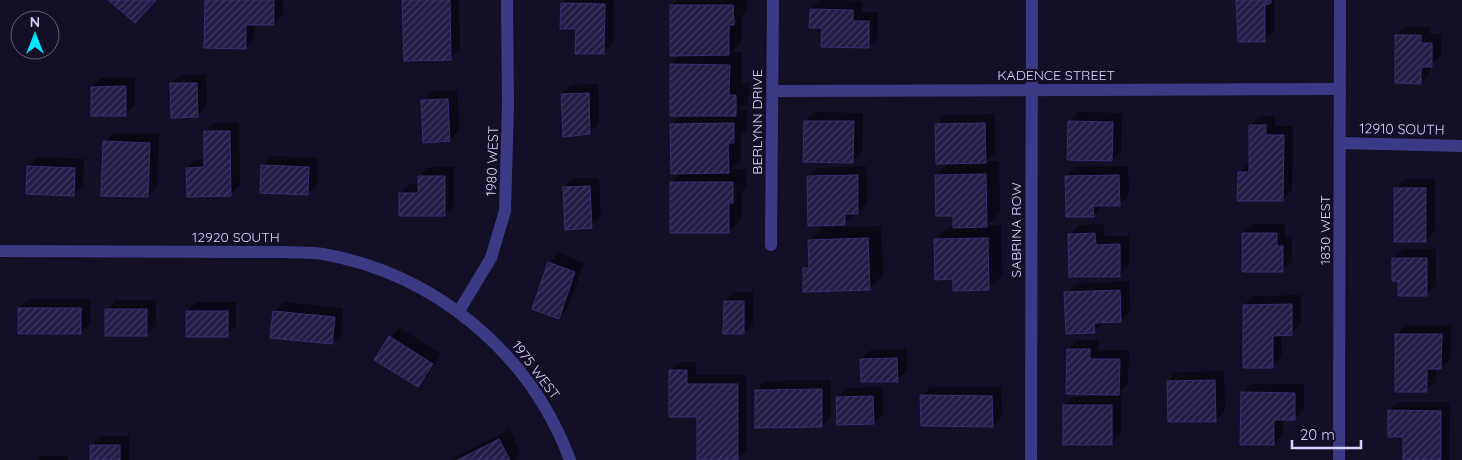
<svg xmlns="http://www.w3.org/2000/svg" width="1462" height="460" font-family="Quicksand,sans-serif">
	<style>
		.shadow { fill: #0007 }
		.building { fill: url(#building-hatch); stroke: #3b2d73 }
		.lines { fill: none; stroke-linecap: round; stroke-linejoin: round }
		.minor { stroke: #3d3a85; stroke-width: 12 }
		.labels { text-anchor: middle; stroke-width: 4.5; stroke-linejoin: round; paint-order: stroke }
		.street-label { font-size: 14px; fill: #d9d4ff; stroke: #130f26 }
	</style>
	<defs>
		<pattern id="building-hatch" width="6" height="6" patternUnits="userSpaceOnUse" patternTransform="scale(1.25)"><rect width="6" height="6" fill="#241b47"/><path d="M-1 1l2-2M0 6l6-6M5 7l2-2" fill="none" stroke="#433b63"/></pattern>
	</defs>
	<rect width="100%" height="100%" fill="#130f26"/>
	<g class="shadow">
		<path d="M206,0H283V15L273,24H255L254,38L245,48Z"/>
		<path d="M404,0H459L460,49L450,59Z"/>
		<path d="M566,0H614L613,44L603,53L577,28L562,3Z"/>
		<path d="M677,0H746L747,11L742,16V41L731,52H742V83H749L748,102L739,110H747V128L741,135V158L731,169H746V188L742,193V218L728,232L671,183L681,173L671,125L682,115L671,65L682,54L671,6Z"/>
		<path d="M820,0L862,1V12H878V38L868,47L823,27L811,9Z"/>
		<path d="M1237,0H1274V31L1265,40Z"/>
		<path d="M1406,26L1430,27V34H1441V56L1430,66V73L1420,83L1396,36Z"/>
		<path d="M206,74L207,106L197,116L171,84L181,75Z"/>
		<path d="M135,77V105L125,114L92,87L101,78Z"/>
		<path d="M598,84L599,124L589,133L562,94L571,85Z"/>
		<path d="M457,90L459,130L450,140L424,141L422,101L432,91Z"/>
		<path d="M815,112L863,113L862,152L853,162L805,121Z"/>
		<path d="M1078,112L1122,113L1121,151L1112,160L1069,122Z"/>
		<path d="M994,114L995,152L985,162L999,161L1000,212L987,226L1001,225L1002,276L989,289L954,278L935,240L948,227H954V214L936,176L950,162L936,125L946,115Z"/>
		<path d="M1259,116H1275V126H1293L1292,190L1283,200L1239,173L1250,163V126Z"/>
		<path d="M239,122L240,185L231,194L187,168L197,159H205V132L214,123Z"/>
		<path d="M114,133L159,134L157,187L148,196L104,142Z"/>
		<path d="M272,156L318,158L317,185L308,194L263,165Z"/>
		<path d="M38,157L84,159L83,185L73,194L28,166Z"/>
		<path d="M866,166L867,203L858,213H854L844,224L808,177L817,168Z"/>
		<path d="M1128,166L1129,195L1119,205H1102L1093,216L1066,176L1076,167Z"/>
		<path d="M429,167H454V206L444,215L400,193L410,184H419V176Z"/>
		<path d="M573,178H599L601,217L591,226L564,188Z"/>
		<path d="M1405,179H1435V231L1426,241L1395,189Z"/>
		<path d="M1104,224L1105,236H1129V266L1120,275L1070,234L1079,225Z"/>
		<path d="M1253,224H1285V237H1292V261L1282,271L1244,233Z"/>
		<path d="M881,226L883,276L869,289L804,269L810,263V240L823,227Z"/>
		<path d="M1403,249H1436V285L1427,294L1399,280L1393,259Z"/>
		<path d="M558,253L584,263L568,308L559,318L549,263Z"/>
		<path d="M1129,281L1130,312L1120,321L1103,323L1094,332L1066,293L1075,284Z"/>
		<path d="M734,292H753V324L744,333L725,301Z"/>
		<path d="M1301,295V324L1292,334H1281L1282,357L1272,367L1244,305L1254,296Z"/>
		<path d="M29,299H90V324L80,333L19,308Z"/>
		<path d="M116,300H156V325L146,335L107,310Z"/>
		<path d="M197,302H236V326L227,336L187,311Z"/>
		<path d="M284,302L343,308L341,334L332,343L274,312Z"/>
		<path d="M1406,325H1451L1450,359L1441,368H1436V381L1426,391L1397,334Z"/>
		<path d="M400,328L441,354L427,376L417,385L390,337Z"/>
		<path d="M1078,340H1099L1098,350H1129L1128,384L1119,393L1068,349Z"/>
		<path d="M906,349L907,371L897,380L861,359L871,350Z"/>
		<path d="M680,362H696V375H746V450L737,460L698,416L670,371Z"/>
		<path d="M1224,371L1225,411L1216,420L1168,381L1177,372Z"/>
		<path d="M831,380V416L822,426L756,391L765,381Z"/>
		<path d="M1251,384H1304V409L1295,419H1283V435L1273,444L1242,393Z"/>
		<path d="M882,387L883,413L874,423L837,398L847,388Z"/>
		<path d="M931,387H1001L1002,416L993,426L921,396Z"/>
		<path d="M1121,396V434L1112,443L1064,406L1073,397Z"/>
		<path d="M1399,402H1450L1449,460H1404V436L1389,411Z"/>
		<path d="M509,430L521,453L514,460H451Z"/>
		<path d="M101,436H129V460H91V446Z"/>
		<path d="M40,456H68V460H36Z"/>
	</g>
	<g class="building">
		<path d="M108,0H156L135,23Z"/>
		<path d="M205,0H274V25H246V49L204,48Z"/>
		<path d="M402,0H450L451,60L404,61Z"/>
		<path d="M1236,0H1271V3L1265,5V42H1238Z"/>
		<path d="M561,3L605,4L604,54H575L576,29H560Z"/>
		<path d="M670,5H733L734,25H729V55L670,56Z"/>
		<path d="M810,9L853,10V21H869V48L821,47L822,28H809Z"/>
		<path d="M1395,35H1421V43H1432V67H1421V84L1395,83Z"/>
		<path d="M670,64L730,65L729,95H736V116H670Z"/>
		<path d="M170,83H197L198,117L171,118Z"/>
		<path d="M126,86V116H91V87Z"/>
		<path d="M589,93L590,134L563,137L561,94Z"/>
		<path d="M448,99L450,141L423,143L421,100Z"/>
		<path d="M804,121H854L853,163L803,162Z"/>
		<path d="M1068,121L1113,122L1112,161L1067,160Z"/>
		<path d="M734,123V143H728L729,173L671,174L670,124Z"/>
		<path d="M985,123L986,163L936,164L935,124Z"/>
		<path d="M1249,125H1266V135H1284L1283,201H1237L1238,172H1249Z"/>
		<path d="M204,131H230L231,196L187,197L186,168L204,167Z"/>
		<path d="M103,141L150,143L148,197L101,196Z"/>
		<path d="M261,165L309,167L308,195L260,193Z"/>
		<path d="M27,166L75,168L74,196L26,194Z"/>
		<path d="M986,174L987,227L953,228V216H936L935,175Z"/>
		<path d="M858,175V214H845V225L808,226L807,176Z"/>
		<path d="M1119,175L1120,206H1093L1094,217H1066L1065,176Z"/>
		<path d="M418,176H445V216H399V193H418Z"/>
		<path d="M670,182H733V203H729V233H670Z"/>
		<path d="M590,186L592,228L565,230L563,187Z"/>
		<rect x="1394" y="188" width="32" height="54"/>
		<path d="M1095,233L1096,245L1120,244V277H1069L1068,234Z"/>
		<path d="M1242,233H1277V246H1283V272H1242Z"/>
		<path d="M868,238L870,290L803,292V268H809L808,240Z"/>
		<path d="M988,238L989,290L953,291V279L935,280L934,239Z"/>
		<path d="M1392,258H1427V296H1398V281H1392Z"/>
		<path d="M548,262L575,272L559,319L532,309Z"/>
		<path d="M1120,290L1121,322L1094,323L1095,333L1066,334L1064,292Z"/>
		<path d="M724,301H744V334H723Z"/>
		<path d="M1292,304V335L1273,336V368H1243V305Z"/>
		<rect x="18" y="308" width="63" height="26"/>
		<rect x="105" y="309" width="42" height="27"/>
		<rect x="186" y="311" width="42" height="26"/>
		<path d="M273,311L335,317L332,344L270,338Z"/>
		<path d="M1395,334H1442L1441,369H1427V392H1395Z"/>
		<path d="M389,336L433,364L418,387L374,360Z"/>
		<path d="M1067,349H1090V359H1120L1119,395L1066,394Z"/>
		<path d="M897,358L898,382H861L860,359Z"/>
		<path d="M669,370H687V384H738V460H697V417H669Z"/>
		<path d="M1215,380L1216,422H1168L1167,381Z"/>
		<path d="M822,389V427L755,428V390Z"/>
		<path d="M1241,392L1295,393V420H1274V445H1240Z"/>
		<path d="M920,395L992,396L993,427L921,426Z"/>
		<path d="M873,396L874,424L837,425L836,397Z"/>
		<rect x="1063" y="405" width="49" height="40"/>
		<path d="M1388,410L1441,411V460H1403V437H1388Z"/>
		<path d="M499,439L510,460H457Z"/>
		<rect x="90" y="445" width="30" height="15"/>
	</g>
	<g class="lines">
		<g class="minor">
			<path d="M773,91L1340,89"/>
			<path d="M1341,143L1462,146"/>
			<path d="M771,245L773,0"/>
			<path d="M0,251L285,252C298,253 311,252 323,254C436,274 530,353 570,460"/>
			<path d="M459,311L491,258L505,211L508,104L507,0"/>
			<path d="M1031,460L1032,0"/>
			<path d="M1339,460L1340,0"/>
		</g>
	</g>
	<g class="labels">
		<g class="street-label">
			<text x="1056" y="80">KADENCE STREET</text>
			<text transform="translate(757 122) rotate(-90)" y="5">BERLYNN DRIVE</text>
			<text transform="translate(1402 129) rotate(1)" y="5">12910 SOUTH</text>
			<text transform="translate(492 161) rotate(-88)" y="5">1980 WEST</text>
			<text transform="translate(1016 230) rotate(-90)" y="5">SABRINA ROW</text>
			<text transform="translate(1325 230) rotate(-90)" y="5">1830 WEST</text>
			<text x="236" y="242">12920 SOUTH</text>
			<text transform="translate(536 370) rotate(53)" y="5">1975 WEST</text>
		</g>
	</g>
	<g transform="translate(35 35)"><circle r="24" fill="#130f26" stroke="#625e7d"/>
	<path d="M0-4L9 19L0 12L-9 19Z" fill="#00e5ff"/>
	<text y="-8" font-size="14" font-weight="bold" text-anchor="middle" fill="#d9d4ff">N</text>
	</g>
	<path d="M1292 440v8h69v-8" fill="none" stroke="#d9d4ff" stroke-width="2.5"/>
	<text x="1300" y="440" font-size="15" fill="#d9d4ff" stroke="#130f26" stroke-width="4" paint-order="stroke">20 m</text>
</svg>
